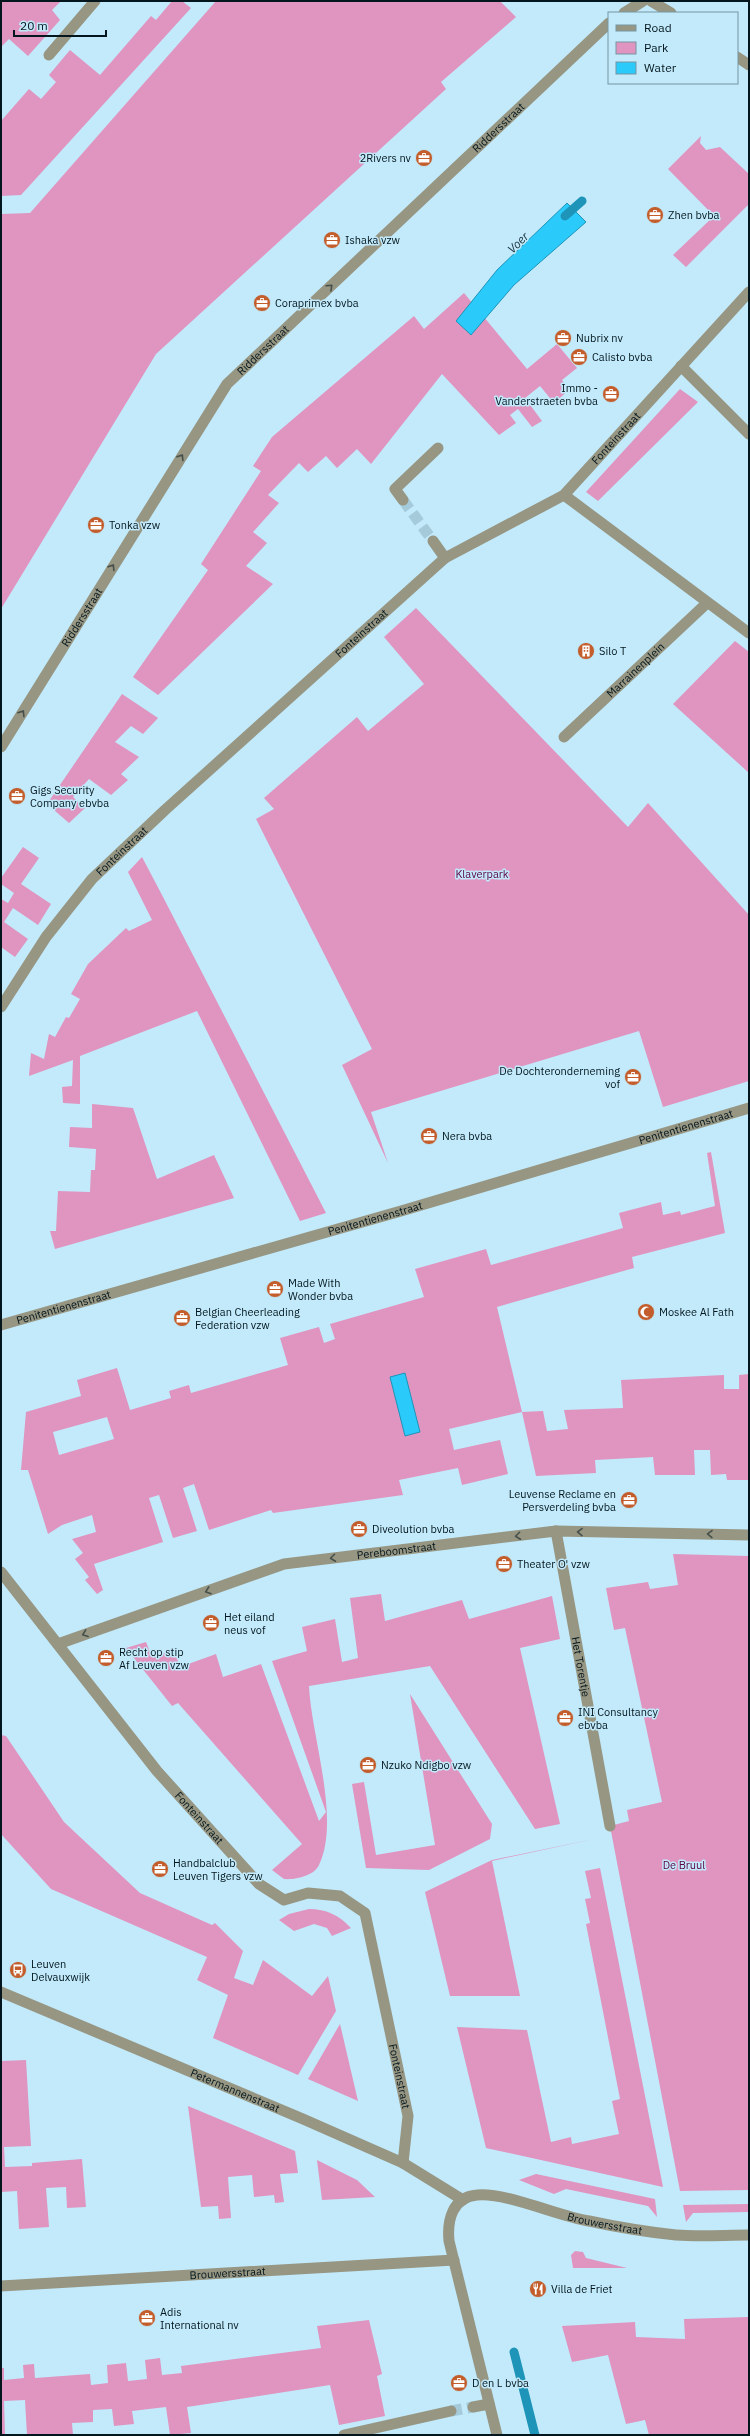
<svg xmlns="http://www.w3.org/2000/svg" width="750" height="2436" font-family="'IBM Plex Sans',sans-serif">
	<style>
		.green { fill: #e094c0; fill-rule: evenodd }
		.water { fill: #2acafb; stroke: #1e94b8 }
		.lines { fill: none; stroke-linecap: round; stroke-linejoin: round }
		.stream { stroke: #1e94b8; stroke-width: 9 }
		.minor-tunnel { stroke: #a5cada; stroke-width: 11; stroke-dasharray: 11 5.5; stroke-linecap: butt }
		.minor { stroke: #979683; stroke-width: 11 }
		.tertiary { stroke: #979683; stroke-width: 11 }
		.oneway { stroke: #46504b }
		.labels { text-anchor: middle; stroke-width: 3; stroke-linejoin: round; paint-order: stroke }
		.street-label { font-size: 11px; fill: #03161d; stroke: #c2eafb }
		.poi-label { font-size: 11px; fill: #03161d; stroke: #c2eafb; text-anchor: start }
		.park-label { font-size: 11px; fill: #5d0043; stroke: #c2eafb }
		.water-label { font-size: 12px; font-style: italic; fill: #19313a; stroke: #c2eafb }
	</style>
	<rect width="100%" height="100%" fill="#c2eafb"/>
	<g class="green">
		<path d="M1,1H61L52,10L60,20L28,56L9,39L1,47Z"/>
		<path d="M172,1H182L191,8L21,195L1,196V121L29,89L41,99L56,82L49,75L70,50L100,75L151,16L156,20Z"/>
		<path d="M216,1H500L516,17L441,82L446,89L156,354L1,609V214L30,213Z"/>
		<path d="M701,136L700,143L706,150L720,147L749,174V204L686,267L673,255L714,216L668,169Z"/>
		<path d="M464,293L527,369L557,344L577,368L562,380L569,390L554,403L540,386L525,398L542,421L532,427L518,409L510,415L516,423L499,435L442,374L371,464L357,449L337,468L326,456L308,472L299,463L268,495L279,503L253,532L267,543L246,566L273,584L158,695L133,677L208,570L201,564L261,471L253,466L272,437L414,316L424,329Z"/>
		<path d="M680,389L698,402L598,501L586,492Z"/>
		<path d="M416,608L628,827L648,803L749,915V1081L663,1107L639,1031L371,1112L388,1163L342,1065L372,1049L256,819L274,809L264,798L357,717L368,731L424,684L384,637Z"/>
		<path d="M735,641L749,652V773L673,704Z"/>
		<path d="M122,694L158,718L143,734L131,726L115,742L139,757L121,774L128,780L111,795L89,779L73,797L85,808L69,823L47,804Z"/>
		<path d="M23,847L39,858L21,884L51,904L38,925L13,908L4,922L28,939L15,957L1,947V899L8,903L14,893L1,884V878Z"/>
		<path d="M142,857L162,895L326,1213L300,1221L197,1011L80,1056V1104L63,1103L62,1087L72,1086L73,1060L29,1076L31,1053L44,1059L49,1034L55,1037L66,1017L69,1018L80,999L71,994L88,964L126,928L129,931L152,920L128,872Z"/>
		<path d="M92,1104L133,1108L157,1179L214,1155L234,1198L55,1249L50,1231H56L58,1191L90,1192L91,1170H95L96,1149L69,1147L70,1127L92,1128Z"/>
		<path d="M711,1152L725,1233L632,1257L634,1268L497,1307L522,1412L543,1411L547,1431L568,1429L564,1410L623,1408L621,1380L724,1375V1389H739V1375L749,1374V1480H727L726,1474L711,1475L710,1450H694L695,1475H655L653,1457L595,1460L596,1473L536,1476L522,1412L449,1429L454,1450L500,1440L508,1474L462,1485L458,1468L399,1480L403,1495L273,1513L271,1510L209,1530L194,1484L183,1488L197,1531L173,1538L159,1495L149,1498L163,1542L94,1564L103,1590L97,1594L85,1580L89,1577L75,1559L83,1553L72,1539L96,1532L92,1515L62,1525L48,1534L28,1470H21L26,1412L81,1396L77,1380L117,1368L130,1410L171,1398L169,1391L189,1385L191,1393L288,1365L280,1338L319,1327L324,1343L335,1339L330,1324L424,1297L415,1269L486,1249L491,1265L623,1228L619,1213L661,1202L663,1215L680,1211L681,1215L715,1206L707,1153ZM107,1417L114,1439L59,1455L53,1432Z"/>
		<path d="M673,1554L749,1556V2190L680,2191L610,1826L629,1821L627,1810L662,1802L625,1628L614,1630L606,1588L648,1582L650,1589L678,1585Z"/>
		<path d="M381,1594L385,1621L462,1600L469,1619L552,1596L560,1639L520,1648L560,1824L535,1829L430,1666L309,1686C311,1736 341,1819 319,1865C314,1876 295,1880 284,1879L272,1870L302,1844L178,1703L172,1706L126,1648L146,1642L152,1657L174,1650L180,1667L216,1654L223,1677L261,1664L319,1821L326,1812L272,1661L307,1651L302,1627L335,1619L342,1662L358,1658L350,1598Z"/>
		<path d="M410,1694L492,1824L490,1839L429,1870L366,1868L352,1784L364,1782L376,1855L435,1845Z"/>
		<path d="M1,1735L6,1736L64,1822L140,1893L212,1925L215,1923L243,1951L234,1978L253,1985L263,1960L312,1996L328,1976L336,2011L298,2075L213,2038L228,1995L197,1980L207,1957L51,1889L1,1834Z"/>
		<path d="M594,1839L600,1868L663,2187L486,2148L457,2027L527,2030L551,2142L571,2137L572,2144L619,2134L612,2101L620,2099L586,1924L590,1923L585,1899L591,1898L585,1871L600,1868L594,1839L492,1861L520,1996H450L425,1892L492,1860Z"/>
		<path d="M309,1909C326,1909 339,1915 351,1928L332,1936L327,1928L314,1924L294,1931L279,1920L289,1914Z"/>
		<path d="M340,2024L358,2101L308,2079Z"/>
		<path d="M26,2060L31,2146L4,2147L5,2167L32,2166V2163L82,2159L86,2207L67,2208L66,2187L46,2188L49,2227L19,2229L17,2191L1,2192V2061Z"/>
		<path d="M188,2106L295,2151L298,2173L280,2174L284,2202L275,2203L274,2195L254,2197L252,2175L228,2177L231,2218L219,2219L218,2206L201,2207Z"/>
		<path d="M317,2160L357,2180L375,2197L322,2200Z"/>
		<path d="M536,2174L655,2199L657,2217L648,2206L566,2189L554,2194L519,2180Z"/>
		<path d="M749,2204V2212L693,2213L686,2222L683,2205Z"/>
		<path d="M575,2251L583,2252L586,2258L627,2268H573L571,2255Z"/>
		<path d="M749,2317V2435H649L645,2420L626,2424L608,2355L572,2362L562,2326L635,2322L636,2337L685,2339L684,2319Z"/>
		<path d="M369,2320L382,2374L377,2376L385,2416L339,2425L330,2385L187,2407L191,2433L170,2435L166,2407L132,2411L134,2424L114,2426L112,2409L93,2410V2422L72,2423L73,2435H27L25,2400L4,2401L5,2435H1V2368H4V2380L24,2378L23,2365L34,2364L35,2378L90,2374L91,2385L108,2383L107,2365L126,2363L128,2381L147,2379L145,2360L160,2358L162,2375L182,2373L181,2366L321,2348L317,2326Z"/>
	</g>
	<g class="water">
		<path d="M567,203L586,222L514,285L471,335L456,321L497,270Z"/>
		<path d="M405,1373L420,1432L405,1436L390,1377Z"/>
	</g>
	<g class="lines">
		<g class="stream">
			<path d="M565,216L582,201"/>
			<path d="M514,2352L535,2435"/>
		</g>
		<g class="minor-tunnel">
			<path d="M403,500L433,541"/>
			<path d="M451,2411L473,2407"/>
		</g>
		<g class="minor">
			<path d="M651,1L671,13"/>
			<path d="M624,13L643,1"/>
			<path d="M49,55L95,1"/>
			<path d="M737,57L749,65"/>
			<path d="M681,366L749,434"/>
			<path d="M564,495L749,633"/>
			<path d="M403,500L395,489L438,448"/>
			<path d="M433,541L445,558"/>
			<path id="s1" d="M564,737L707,603"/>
			<path id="s2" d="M1,747L227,384L609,23"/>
			<path id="s3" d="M1,1007L46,937L92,879L165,810L445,558L564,495L749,292"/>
			<path id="s4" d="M1,1325L401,1211L749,1108"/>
			<path id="s5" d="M556,1531L610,1826"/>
			<path id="s6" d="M1,1572L157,1771L259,1884L284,1900L308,1893L340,1896L365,1913L408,2116L403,2163"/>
			<path id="s7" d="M58,1644L284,1564L556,1531L749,1535"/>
			<path id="s8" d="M1,2286L454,2260"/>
			<path d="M473,2407L489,2404"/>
			<path d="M344,2435L451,2411"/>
		</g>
		<g class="tertiary">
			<path id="s9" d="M1,1992L303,2119L403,2163L463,2200"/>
			<path id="s10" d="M497,2435L449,2241C447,2221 452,2197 477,2195C506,2192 558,2216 589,2221C617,2227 647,2232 676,2235C700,2237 725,2235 749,2235"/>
		</g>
	</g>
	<defs><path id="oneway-chevron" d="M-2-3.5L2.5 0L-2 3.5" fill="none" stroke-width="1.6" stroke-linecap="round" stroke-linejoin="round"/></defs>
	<g class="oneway">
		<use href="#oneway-chevron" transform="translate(330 287) rotate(-43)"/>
		<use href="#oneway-chevron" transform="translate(181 457) rotate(-58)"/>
		<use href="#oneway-chevron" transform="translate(112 567) rotate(-58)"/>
		<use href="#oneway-chevron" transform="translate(22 713) rotate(-58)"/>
		<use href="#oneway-chevron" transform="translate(580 1532) rotate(-179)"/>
		<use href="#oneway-chevron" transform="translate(710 1534) rotate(-179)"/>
		<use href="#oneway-chevron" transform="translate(518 1536) rotate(173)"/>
		<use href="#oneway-chevron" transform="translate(333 1558) rotate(173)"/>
		<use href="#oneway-chevron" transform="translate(208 1591) rotate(161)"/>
		<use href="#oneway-chevron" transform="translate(85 1634) rotate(160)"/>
	</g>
	<defs>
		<g id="office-disc" transform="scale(0.9)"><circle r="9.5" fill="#c35e2c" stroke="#c2eafb"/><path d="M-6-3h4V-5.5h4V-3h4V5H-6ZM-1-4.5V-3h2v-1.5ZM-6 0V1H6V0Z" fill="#fff"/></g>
		<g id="building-disc" transform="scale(0.9)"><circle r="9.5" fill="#c35e2c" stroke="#c2eafb"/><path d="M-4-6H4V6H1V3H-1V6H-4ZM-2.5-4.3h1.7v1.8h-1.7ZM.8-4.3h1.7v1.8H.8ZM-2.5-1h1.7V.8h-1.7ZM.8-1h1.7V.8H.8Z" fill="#fff"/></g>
		<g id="mosque-disc" transform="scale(0.9)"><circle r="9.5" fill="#c35e2c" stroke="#c2eafb"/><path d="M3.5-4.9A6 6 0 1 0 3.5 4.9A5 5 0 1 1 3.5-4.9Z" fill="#fff"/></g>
		<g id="bus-disc" transform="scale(0.9)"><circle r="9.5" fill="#c35e2c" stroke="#c2eafb"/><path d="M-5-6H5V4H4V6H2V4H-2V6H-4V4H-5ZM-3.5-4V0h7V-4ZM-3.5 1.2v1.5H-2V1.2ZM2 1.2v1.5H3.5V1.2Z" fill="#fff"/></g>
		<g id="restaurant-disc" transform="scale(0.9)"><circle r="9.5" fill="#c35e2c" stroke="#c2eafb"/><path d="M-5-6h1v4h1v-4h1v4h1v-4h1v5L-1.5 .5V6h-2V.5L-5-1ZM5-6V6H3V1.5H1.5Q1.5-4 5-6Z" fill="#fff"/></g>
	</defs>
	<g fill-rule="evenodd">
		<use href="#office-disc" x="424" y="158"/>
		<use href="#office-disc" x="655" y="215"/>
		<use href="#office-disc" x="332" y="240"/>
		<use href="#office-disc" x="262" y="303"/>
		<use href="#office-disc" x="563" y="338"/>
		<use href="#office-disc" x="579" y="357"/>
		<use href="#office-disc" x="611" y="394"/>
		<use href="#office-disc" x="96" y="525"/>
		<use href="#building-disc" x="586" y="651"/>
		<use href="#office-disc" x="17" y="796"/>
		<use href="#office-disc" x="633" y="1077"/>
		<use href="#office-disc" x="429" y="1136"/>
		<use href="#office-disc" x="275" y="1289"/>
		<use href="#mosque-disc" x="646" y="1312"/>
		<use href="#office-disc" x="182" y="1318"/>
		<use href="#office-disc" x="629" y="1500"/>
		<use href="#office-disc" x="359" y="1529"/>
		<use href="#office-disc" x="504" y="1564"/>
		<use href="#office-disc" x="211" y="1623"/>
		<use href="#office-disc" x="106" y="1658"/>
		<use href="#office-disc" x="565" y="1718"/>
		<use href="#office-disc" x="368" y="1765"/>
		<use href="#office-disc" x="160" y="1869"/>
		<use href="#bus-disc" x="18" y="1970"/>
		<use href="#restaurant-disc" x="538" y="2289"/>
		<use href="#office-disc" x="147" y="2318"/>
		<use href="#office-disc" x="459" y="2383"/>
	</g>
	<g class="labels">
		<g class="street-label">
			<text dy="4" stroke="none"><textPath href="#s2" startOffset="801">Riddersstraat</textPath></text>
			<text dy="4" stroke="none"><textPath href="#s2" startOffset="477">Riddersstraat</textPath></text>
			<text dy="4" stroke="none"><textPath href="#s3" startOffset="846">Fonteinstraat</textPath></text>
			<text dy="4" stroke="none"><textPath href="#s2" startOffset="153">Riddersstraat</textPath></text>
			<text dy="4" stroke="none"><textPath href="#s3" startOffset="522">Fonteinstraat</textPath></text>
			<text dy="4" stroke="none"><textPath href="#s1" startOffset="98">Marrainenplein</textPath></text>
			<text dy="4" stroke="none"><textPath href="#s3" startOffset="198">Fonteinstraat</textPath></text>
			<text dy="4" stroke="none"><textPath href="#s4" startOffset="713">Penitentienenstraat</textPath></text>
			<text dy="4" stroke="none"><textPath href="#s4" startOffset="389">Penitentienenstraat</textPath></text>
			<text dy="4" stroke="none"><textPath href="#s4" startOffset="65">Penitentienenstraat</textPath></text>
			<text dy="4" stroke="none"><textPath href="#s7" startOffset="353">Pereboomstraat</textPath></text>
			<text dy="4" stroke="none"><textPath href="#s5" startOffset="138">Het Torentje</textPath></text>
			<text dy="4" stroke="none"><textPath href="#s6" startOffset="316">Fonteinstraat</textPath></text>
			<text dy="4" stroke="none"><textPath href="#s6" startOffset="689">Fonteinstraat</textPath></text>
			<text dy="4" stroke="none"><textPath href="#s9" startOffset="254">Petermannenstraat</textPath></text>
			<text dy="4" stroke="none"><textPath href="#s10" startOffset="392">Brouwersstraat</textPath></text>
			<text dy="4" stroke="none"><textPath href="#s8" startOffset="227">Brouwersstraat</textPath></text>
		</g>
		<g class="poi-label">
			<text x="411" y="162" text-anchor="end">2Rivers nv</text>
			<text x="668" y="219">Zhen bvba</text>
			<text x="345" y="244">Ishaka vzw</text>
			<text x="275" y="307">Coraprimex bvba</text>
			<text x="576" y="342">Nubrix nv</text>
			<text x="592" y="361">Calisto bvba</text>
			<text x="598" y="392" text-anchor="end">Immo -<tspan x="598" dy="13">Vanderstraeten bvba</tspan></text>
			<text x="109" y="529">Tonka vzw</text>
			<text x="599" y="655">Silo T</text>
			<text x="30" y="794">Gigs Security<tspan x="30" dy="13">Company ebvba</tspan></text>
			<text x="620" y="1075" text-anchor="end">De Dochteronderneming<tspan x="620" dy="13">vof</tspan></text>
			<text x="442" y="1140">Nera bvba</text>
			<text x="288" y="1287">Made With<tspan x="288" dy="13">Wonder bvba</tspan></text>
			<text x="195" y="1316">Belgian Cheerleading<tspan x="195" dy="13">Federation vzw</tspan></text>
			<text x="659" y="1316">Moskee Al Fath</text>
			<text x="616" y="1498" text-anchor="end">Leuvense Reclame en<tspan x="616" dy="13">Persverdeling bvba</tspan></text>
			<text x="372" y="1533">Diveolution bvba</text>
			<text x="517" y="1568">Theater O' vzw</text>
			<text x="224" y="1621">Het eiland<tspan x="224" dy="13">neus vof</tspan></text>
			<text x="119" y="1656">Recht op stip<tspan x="119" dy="13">Af Leuven vzw</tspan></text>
			<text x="578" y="1716">INI Consultancy<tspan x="578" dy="13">ebvba</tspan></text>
			<text x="381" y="1769">Nzuko Ndigbo vzw</text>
			<text x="173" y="1867">Handbalclub<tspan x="173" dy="13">Leuven Tigers vzw</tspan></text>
			<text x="31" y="1968">Leuven<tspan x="31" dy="13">Delvauxwijk</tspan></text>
			<text x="551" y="2293">Villa de Friet</text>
			<text x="160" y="2316">Adis<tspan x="160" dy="13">International nv</tspan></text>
			<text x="472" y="2387">D en L bvba</text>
		</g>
		<g class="park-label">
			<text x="482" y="878">Klaverpark</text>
			<text x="684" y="1869">De Bruul</text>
		</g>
		<g class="water-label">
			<text transform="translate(518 243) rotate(-45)" y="4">Voer</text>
		</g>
	</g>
	<rect width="750" height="2436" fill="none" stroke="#03161d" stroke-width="4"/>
	<rect x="608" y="12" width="130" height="72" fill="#c2eafb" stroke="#7695a2"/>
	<rect x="616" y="25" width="20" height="6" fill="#979683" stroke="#7695a2"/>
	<text x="644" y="32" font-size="12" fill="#03161d">Road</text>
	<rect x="616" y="42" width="20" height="12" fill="#e094c0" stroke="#7695a2"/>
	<text x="644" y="52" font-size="12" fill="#03161d">Park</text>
	<rect x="616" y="62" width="20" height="12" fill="#2acafb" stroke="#7695a2"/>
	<text x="644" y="72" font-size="12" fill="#03161d">Water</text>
	<path d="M14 30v6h92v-6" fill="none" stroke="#03161d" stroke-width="2"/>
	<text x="20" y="30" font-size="12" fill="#03161d" stroke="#c2eafb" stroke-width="3" paint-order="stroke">20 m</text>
</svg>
